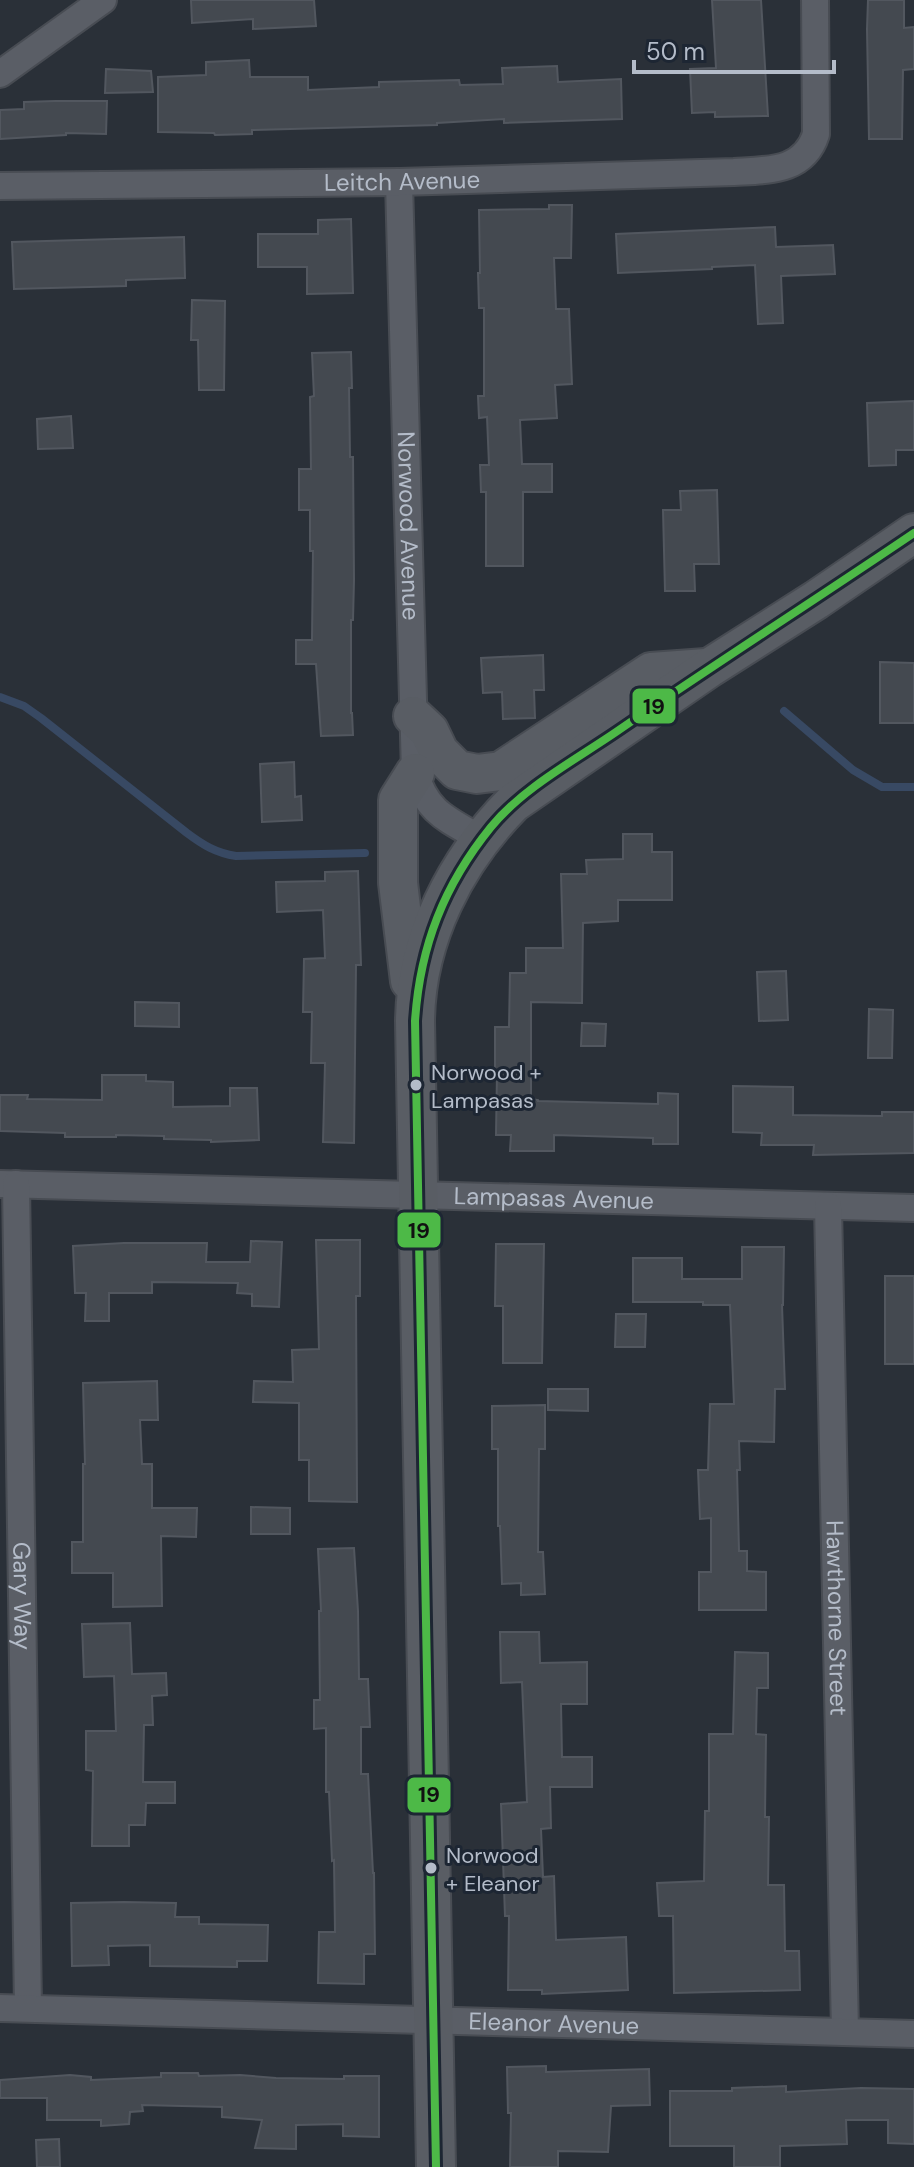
<svg xmlns="http://www.w3.org/2000/svg" width="914" height="2167" font-family="'DM Sans',sans-serif">
	<style>
		.lines { fill: none; stroke-linecap: round; stroke-linejoin: round }
		.stream { stroke: #384963; stroke-width: 8 }
		.building { fill: #444950; stroke: #52575f; stroke-width: 2 }
		.street-casing { stroke: #484c53; stroke-width: 30 }
		.secondary-casing { stroke: #484c53; stroke-width: 42 }
		.street { stroke: #5a5e66; stroke-width: 26 }
		.secondary { stroke: #595d64; stroke-width: 38 }
		.bus-1-casing { stroke: #1d2633; stroke-width: 14 }
		.bus-1 { stroke: #4db947; stroke-width: 8 }
		.bus-dot { fill: #b4bcc9; stroke: #1d2633; stroke-width: 3 }
		.labels { text-anchor: middle; stroke-width: 6; stroke-linejoin: round; paint-order: stroke }
		.bus-label { font-size: 22px; fill: #b4bcc9; stroke: #1d2633; text-anchor: start }
		.street-label { font-size: 24px; fill: #b4bcc9; stroke: #1d2633 }
		.line-badge { stroke: #1d2633; stroke-width: 3 }
		.pale-badge-label { font-size: 22px; text-anchor: middle; font-weight: bold; fill: #111 }
	</style>
	<rect width="100%" height="100%" fill="#2a3038"/>
	<g class="lines">
		<g class="stream">
			<path d="M0,697L24,706L41,718L187,833C203,845 216,853 236,856L365,853"/>
			<path d="M784,711L853,770L882,787H914"/>
		</g>
	</g>
	<g class="building">
		<path d="M191,0H314L316,26L253,29V19L192,23Z"/>
		<path d="M712,0H761L768,116L715,117V112L692,113L690,69L716,68Z"/>
		<path d="M868,0H904V28L914,27V69L903,70L902,139H869L867,29Z"/>
		<path d="M249,60L250,77H308V90L379,87V82L459,80L460,85L503,84L502,68L557,66L558,82L621,79L622,119L504,123V119L437,123V125L252,130V134L215,135L214,133L158,132V77L206,75V62Z"/>
		<path d="M106,69L151,71L153,92L105,93Z"/>
		<path d="M55,101H107L106,134L66,133V135L0,139V110L24,109V102Z"/>
		<path d="M549,205H572L571,258H554L556,309H569L572,384L555,385L557,418L520,420L522,464H552V492H523V566H486V492H481L480,465H489L487,417L479,418L478,396H484V308H479L478,273H480L479,210L549,209Z"/>
		<path d="M351,219L353,293L307,294V267H258V234H318V220Z"/>
		<path d="M775,227L776,247L833,245L835,274L781,276L783,323L758,324L755,265L712,267V269L618,273L616,234Z"/>
		<path d="M184,237L185,278L126,280V286L14,289L12,242Z"/>
		<path d="M192,300L225,301L224,390H199L198,340H191Z"/>
		<path d="M351,352L352,388H349L350,457H353L354,580L353,620H351V713H352L353,735L321,736L316,664H296V640H312L313,551H310V510H299V469H311L310,397L314,396L312,353Z"/>
		<path d="M914,401V450H896V465L869,466L867,403Z"/>
		<path d="M71,416L73,448L38,449L37,419Z"/>
		<path d="M717,490L719,564H694L695,591H665L663,510H681L680,491Z"/>
		<path d="M543,655L544,690H534L535,718L503,719L502,692L483,693L481,658Z"/>
		<path d="M880,662L914,663V723H880Z"/>
		<path d="M294,762L295,797L301,796L302,820L262,822L260,764Z"/>
		<path d="M623,834H652V852H672V900H618V921L583,923L582,1003L531,1002V1099L538,1100V1101L658,1104V1093L678,1094V1144H653V1138L554,1135V1151H510L511,1135H496L497,1073H495V1027H509L510,973H526V948H563L561,874H587L586,860L623,859Z"/>
		<path d="M358,871L361,965H356L354,1143L323,1142L325,1063H311L312,1012H303L304,959L325,958L323,910L277,912L276,882L325,881V872Z"/>
		<path d="M786,971L788,1020L759,1021L757,972Z"/>
		<path d="M135,1002L179,1003V1027L135,1026Z"/>
		<path d="M869,1009L893,1010L892,1058H868Z"/>
		<path d="M582,1023L606,1024L605,1046H581Z"/>
		<path d="M102,1075H146V1081L173,1082V1107L230,1106V1088H257L259,1140L211,1142V1140L164,1139V1136L116,1135V1137H65V1133L0,1131V1095H28L27,1099L102,1100Z"/>
		<path d="M733,1086L793,1087V1115L882,1116V1112H914V1153L813,1155L814,1145H761L762,1133L733,1132Z"/>
		<path d="M316,1240H360V1296H356L357,1502L309,1501V1460H299V1403L253,1402L254,1381L293,1382L292,1350L319,1349Z"/>
		<path d="M251,1241L282,1242L279,1307L252,1306V1294L237,1293L238,1283L152,1282V1293H109V1321H85L86,1293H75L73,1246L124,1243H207L206,1262H250Z"/>
		<path d="M496,1244H544L542,1363H503V1306H495Z"/>
		<path d="M742,1247H784L783,1305H782L785,1389H775L774,1442L739,1441L740,1470H737L739,1551H747V1571L766,1572V1610H699V1572H711V1518L700,1519L698,1470H708L710,1404H734L730,1305H703V1302H633V1258H682V1279H742Z"/>
		<rect x="885" y="1276" width="29" height="88"/>
		<path d="M616,1314H646L645,1347H615Z"/>
		<path d="M157,1381L158,1420H140L142,1464H152V1508H197L196,1537L161,1536L162,1606L113,1607V1573H72V1542H83V1464H85L83,1383Z"/>
		<path d="M548,1389H588V1411L548,1410Z"/>
		<path d="M545,1405V1449H539L538,1552H543L545,1594L521,1595V1583L502,1584L500,1526H498V1449H492V1406Z"/>
		<path d="M251,1507L290,1508V1534H251Z"/>
		<path d="M354,1548L358,1611L359,1679H368L370,1727H361V1774H368L373,1873H374L375,1954H364V1984L318,1983L319,1932H335L334,1860L332,1861L329,1792H326V1728L314,1729V1700H320L319,1611H321L318,1549Z"/>
		<path d="M130,1623L132,1674L166,1673L167,1695L152,1696L153,1725H144L143,1782H175V1803H146L145,1825H129V1846H92L93,1771L86,1770V1731H116L114,1676L84,1677L82,1624Z"/>
		<path d="M500,1632H539L540,1663L587,1662V1704H561L562,1757H592V1787H550L551,1828L541,1829L543,1877L554,1876L556,1940L626,1937L628,1990L542,1994V1990H508L509,1916H505L501,1804L527,1802L522,1682L501,1683Z"/>
		<path d="M735,1652L768,1653V1688H757L756,1734L766,1735L765,1817H769L768,1885H784L785,1951H799L800,1990L674,1993L673,1916H659L657,1883L704,1881L705,1811H709V1734H733Z"/>
		<path d="M124,1902L176,1903L175,1917H199V1924L268,1925L267,1961H237V1967L150,1966V1945L108,1946L109,1965L72,1966L71,1903Z"/>
		<path d="M546,2066V2072L649,2069L650,2105L611,2106L608,2152L558,2151V2167H510L511,2113H508L507,2067Z"/>
		<path d="M161,2073H198L199,2076L240,2075L276,2078L344,2079V2076H379V2137L343,2136V2124L296,2125V2149L255,2148L262,2120L222,2117V2107L142,2105L143,2111L130,2112L129,2124L101,2126V2120H47V2098H0V2080L70,2075L91,2077V2080L161,2077Z"/>
		<path d="M786,2086V2092L861,2088L914,2089V2144L888,2143V2120H846L847,2144L780,2146V2167H734V2146H670V2091H732V2088Z"/>
		<path d="M59,2139L60,2167H37L36,2140Z"/>
	</g>
	<g class="lines">
		<g class="street-casing">
			<g id="street">
				<path d="M0,74L103,0"/>
				<path id="s1" d="M399,182L415,773C427,813 447,819 481,839"/>
				<path id="s2" d="M0,186L399,182L734,172C768,170 804,172 816,134L815,0"/>
				<path id="s3" d="M0,1184L914,1208"/>
				<path id="s4" d="M16,1184L28,2008"/>
				<path id="s5" d="M828,1206L845,2032"/>
				<path id="s6" d="M0,2008L914,2034"/>
			</g>
		</g>
		<g class="secondary-casing">
			<g id="secondary">
				<path d="M413,716L429,731L439,752L457,770L477,774L501,771L651,672L706,668"/>
				<path d="M410,981L398,883V800L415,773"/>
				<path d="M436,2167L415,1021C416,938 456,861 513,803L709,668L816,600L914,533"/>
			</g>
		</g>
		<use href="#street" class="street"/>
		<use href="#secondary" class="secondary"/>
		<g class="bus-1-casing">
			<path id="bus-1" d="M436,2167L415,1021C420,946 444,885 491,827C523,788 575,760 616,732C715,664 815,600 914,533"/>
		</g>
		<use href="#bus-1" class="bus-1"/>
	</g>
	<g class="bus-dot">
		<circle cx="416" cy="1085" r="7"/>
		<circle cx="431" cy="1868" r="7"/>
	</g>
	<g class="labels">
		<g class="bus-label">
			<text x="431" y="1080">Norwood +<tspan x="431" dy="28">Lampasas</tspan></text>
			<text x="446" y="1863">Norwood<tspan x="446" dy="28">+ Eleanor</tspan></text>
		</g>
		<g class="street-label">
			<text dy="8" stroke="none"><textPath href="#s2" startOffset="402">Leitch Avenue</textPath></text>
			<text dy="8" stroke="none"><textPath href="#s1" startOffset="344">Norwood Avenue</textPath></text>
			<text dy="8" stroke="none"><textPath href="#s3" startOffset="554">Lampasas Avenue</textPath></text>
			<text dy="8" stroke="none"><textPath href="#s4" startOffset="412">Gary Way</textPath></text>
			<text dy="8" stroke="none"><textPath href="#s5" startOffset="412">Hawthorne Street</textPath></text>
			<text dy="8" stroke="none"><textPath href="#s6" startOffset="554">Eleanor Avenue</textPath></text>
		</g>
	</g>
	<g class="line-badge">
		<rect x="631" y="687" width="46" height="38" rx="8" fill="#4db947"/>
		<rect x="396" y="1211" width="46" height="38" rx="8" fill="#4db947"/>
		<rect x="406" y="1776" width="46" height="38" rx="8" fill="#4db947"/>
	</g>
	<g class="pale-badge-label">
		<text x="654" y="714">19</text>
		<text x="419" y="1238">19</text>
		<text x="429" y="1802">19</text>
	</g>
	<path d="M634 60v12h200v-12" fill="none" stroke="#b4bcc9" stroke-width="4"/>
	<text x="646" y="60" font-size="24" fill="#b4bcc9" stroke="#1d2633" stroke-width="6" paint-order="stroke">50 m</text>
</svg>
